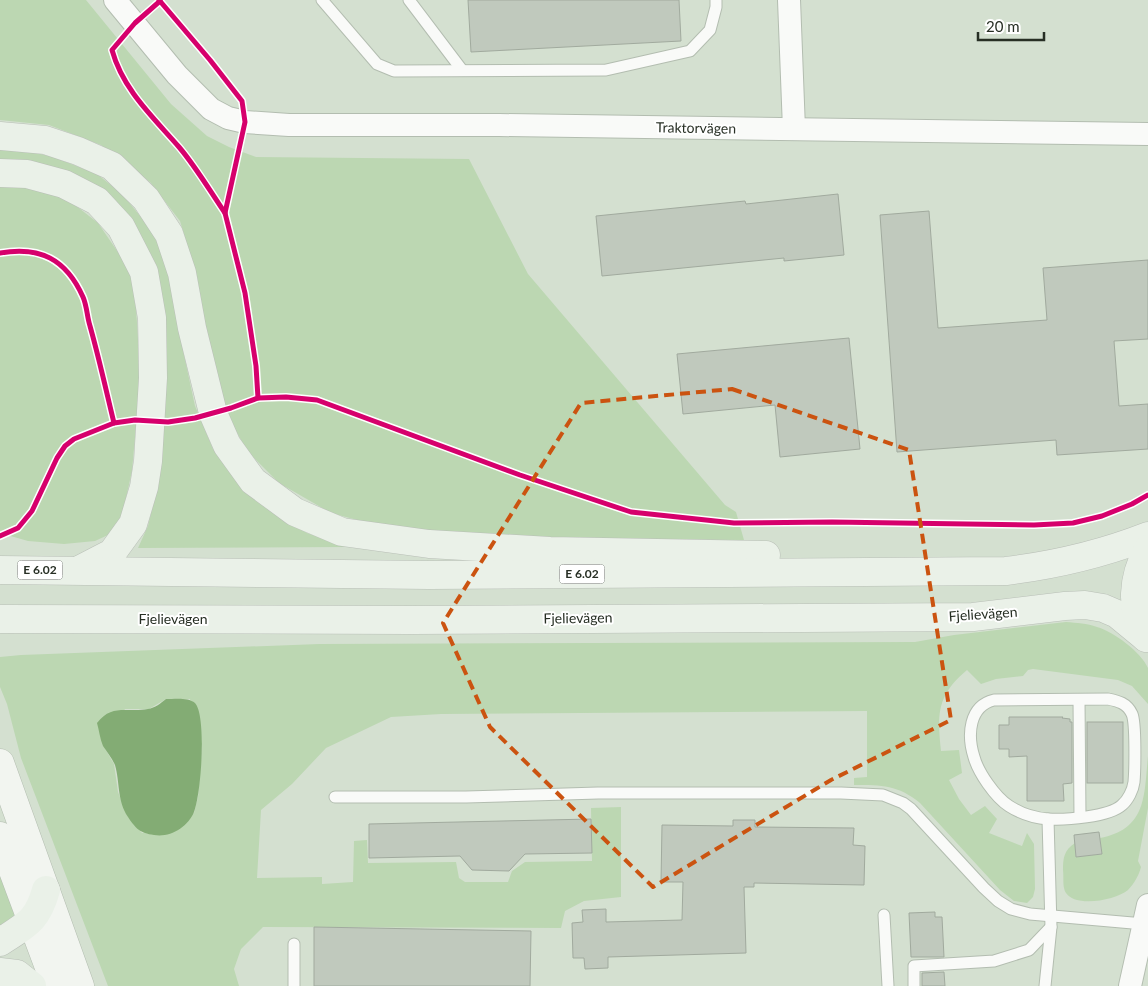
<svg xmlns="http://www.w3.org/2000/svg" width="1148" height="986" font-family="Lato,sans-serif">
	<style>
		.green { fill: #bcd7b2; fill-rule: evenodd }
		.water { fill: #83ac74 }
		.building { fill: #c0c9bd; stroke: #a1aa9e }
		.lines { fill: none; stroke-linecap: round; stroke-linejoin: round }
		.lane-casing { stroke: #b3bdb0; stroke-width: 13 }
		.street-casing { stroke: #b3bdb0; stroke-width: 24 }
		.secondary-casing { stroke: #b3bdb0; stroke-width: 29 }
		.primary-casing { stroke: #b9bfb7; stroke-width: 29 }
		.lane { stroke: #f9faf8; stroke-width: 11 }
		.street { stroke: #f9faf8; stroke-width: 22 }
		.secondary { stroke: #f2f5f0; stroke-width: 28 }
		.primary { stroke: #eaf1e8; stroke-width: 28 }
		.cycleway-casing { stroke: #fff; stroke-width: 8 }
		.cycleway { stroke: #d6006c; stroke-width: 5 }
		.marked { fill: none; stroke: #cb5310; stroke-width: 4; stroke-dasharray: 10 6; stroke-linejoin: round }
		.labels { text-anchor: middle; stroke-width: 4; stroke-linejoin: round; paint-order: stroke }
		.shield { fill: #fff; stroke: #686d66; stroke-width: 1 }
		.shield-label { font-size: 12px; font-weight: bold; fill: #272f24 }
		.street-label { font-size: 14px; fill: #272f24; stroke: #fff }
	</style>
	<rect width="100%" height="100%" fill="#d4e0d0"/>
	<g class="green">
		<path d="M0,0H86L171,104L207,136L229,147L256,157L469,159L528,274L725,505L736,512L744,540L482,538L395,530L331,513L279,483L247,451L234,427L221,395L210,350L197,277L180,221L150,182L101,145L49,125L0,120Z"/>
		<path d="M15,148L53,157L97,174L122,194L150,228L164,255L174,293L184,355L195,406L213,449L240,485L276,515L307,533L347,547L138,548L148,526L157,488L163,437L164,397L128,219L0,162V149Z"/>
		<path d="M6,185L32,187L66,198L98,223L124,261L132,280L136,308L139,354V393L132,471L122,516L108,535L95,541L64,544L28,541L0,533V187Z"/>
		<path d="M1066,622C1077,623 1087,623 1097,627C1114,632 1141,652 1148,668C1148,676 1148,695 1148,704L1132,686L1118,680L1033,669L1028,670L1023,676L996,679L981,684L967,670C937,695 937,714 941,751L959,750L962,773L949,780L959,799L971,815L985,806L997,819L989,833L1022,846L1027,833L1034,844L1035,889L1033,897L1027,903L1014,901L1000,890L920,803C898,785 882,785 854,785V778L867,777V711L441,714L391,717L326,748L292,784L261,810L257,878L322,877V884L353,882L354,841L367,840L368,863L456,862L459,878L465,882H508L512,871L525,862L592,861L591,808L621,807V897L584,901L565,911L561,928L263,927L241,949L234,969L239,986H108L21,758L7,704L0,687V657L21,655L319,644L915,642L954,635ZM166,699H190L202,748L198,797L194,813L142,833L127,815L118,792L114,764L103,745L125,709H149Z"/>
		<path d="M1148,756V808L1138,861L1141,867C1139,875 1134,884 1128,890C1116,900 1076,908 1066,893C1062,887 1064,877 1063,870C1063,858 1064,850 1075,843L1076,857L1102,854L1100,838C1147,829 1144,796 1148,756Z"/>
		<path d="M0,872L18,914L0,929Z"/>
	</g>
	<path class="water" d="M166,699C175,699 188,697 195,703C207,716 201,795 194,812C188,827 170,838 154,835C140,833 136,829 128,817C117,801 120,782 115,765C112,758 107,752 103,746C100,739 99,730 97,723C112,703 128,713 148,709C155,708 161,703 166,699Z"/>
	<g class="building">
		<path d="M468,0H679L681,41L471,52Z"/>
		<path d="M838,194L844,255L784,261V258L602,276L596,216L745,201L746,204Z"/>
		<path d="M929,211L938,328L1047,320L1043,268L1148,260V339L1114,341L1119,406L1148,404V449L1057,455L1056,440L897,452L880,215Z"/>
		<path d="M849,338L860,449L780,457L775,405L683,414L677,354Z"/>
		<path d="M1009,717H1063L1062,718L1070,719V722H1072V783L1063,784L1064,801H1027V756L1009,757V749H999V725H1009Z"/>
		<rect x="1087" y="722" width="36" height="61"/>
		<path d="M591,819L592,853L525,854L509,871L472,870L460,856L369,858V824Z"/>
		<path d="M733,820H755V827L854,828L853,845L865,846L864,885L754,883V887H744L746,953L608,957V968L585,969L584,958H573L572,923L583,922L582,910L606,909V922L682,920L683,882H661L662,825L733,826Z"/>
		<path d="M1099,832L1102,854L1076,857L1074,835Z"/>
		<path d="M935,912V917H942L944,957H911L909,913Z"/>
		<path d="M314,927L531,931L530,986H314Z"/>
		<path d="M944,972L945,986H922V973Z"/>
	</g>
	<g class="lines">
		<g class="lane-casing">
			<g id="lane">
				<path d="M322,0L377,64L394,71L606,70L690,51L710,30L716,7V0"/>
				<path d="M409,0L462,70"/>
				<path d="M1108,699C1118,701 1127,703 1132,714C1136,723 1135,771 1134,782C1133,790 1128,800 1122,805C1109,817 1065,820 1048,819C1035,818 1020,813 1009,806C995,797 978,772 974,757C967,735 969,706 994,700Z"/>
				<path d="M1079,700L1080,817"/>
				<path d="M335,797H466L598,793H841L883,795L903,803L911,809L984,888L998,901L1011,909L1030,914L1144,924"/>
				<path d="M884,915L888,986"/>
				<path d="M294,986V944"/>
				<path d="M914,986V966L994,961L1029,950L1051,927"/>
				<path d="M1045,986L1051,927L1048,819"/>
			</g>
		</g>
		<g class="street-casing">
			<g id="street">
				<path d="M115,0L177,75L211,109L228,118L245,122L289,125H499L1148,134"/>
				<path d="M789,0L794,129"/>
				<path d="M1130,986L1148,905"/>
			</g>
		</g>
		<g class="secondary-casing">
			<g id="secondary">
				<path d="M0,763L80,986"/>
				<path d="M0,836L56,986"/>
			</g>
		</g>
		<g class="primary-casing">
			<g id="primary">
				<path d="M0,136L45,140L78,151L112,166L146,199L169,234L182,273L192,328L213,413L227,445L253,481L295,512L342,532L429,544L550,551L766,555"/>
				<path d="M0,173L27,174L64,184L97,201L121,227L144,272L152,318L153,378L148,461L144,487L133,524L112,553L81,569"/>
				<path d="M0,570L429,575L1006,571C1055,565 1102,554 1148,536"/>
				<path d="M0,619L412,620L973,617L1065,606L1085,605L1103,608L1117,614L1145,637"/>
				<path d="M1146,638C1130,609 1132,578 1148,549"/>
				<path d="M0,942C26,925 37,922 46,890"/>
				<path d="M0,972L17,974L32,986"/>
			</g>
		</g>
		<use href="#lane" class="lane"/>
		<use href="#street" class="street"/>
		<use href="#secondary" class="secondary"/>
		<use href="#primary" class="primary"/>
		<g class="cycleway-casing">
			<g id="cycleway">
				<path d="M159,0L210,60L242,101L245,122L225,213L245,293L256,366L258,398"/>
				<path d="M160,1L135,23L112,50C123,90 153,117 179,147C196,167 210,191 225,213"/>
				<path d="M0,253C40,246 66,259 83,297C87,306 87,317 90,326C99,358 106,390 114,423"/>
				<path d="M0,536L18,528L32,511L57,458L65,446L74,439L114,423L135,420L168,422L195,418L231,408L258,398L286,397L317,400L520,475L631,512L734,523L832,522L1034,525L1073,523L1102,516L1132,504L1148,495"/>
			</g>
		</g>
		<use href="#cycleway" class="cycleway"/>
	</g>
	<path class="marked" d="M732,389L909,450L951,720L831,780L653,887L490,727L443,623L581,403Z"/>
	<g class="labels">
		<g class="shield">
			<rect x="17.5" y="560.5" width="45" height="19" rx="4"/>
			<rect x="559.5" y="564.5" width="45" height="19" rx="4"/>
		</g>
		<g class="shield-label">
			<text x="40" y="574">E 6.02</text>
			<text x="582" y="578">E 6.02</text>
		</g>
		<g class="street-label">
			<text transform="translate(696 128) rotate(1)" y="5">Traktorvägen</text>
			<text transform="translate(983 614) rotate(-4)" y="5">Fjelievägen</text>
			<text transform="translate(578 618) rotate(-1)" y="5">Fjelievägen</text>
			<text x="173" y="624">Fjelievägen</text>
		</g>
	</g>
	<path d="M978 32v8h66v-8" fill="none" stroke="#272f24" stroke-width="2.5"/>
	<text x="986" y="32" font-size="15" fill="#272f24" stroke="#ffffff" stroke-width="4" paint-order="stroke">20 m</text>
</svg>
